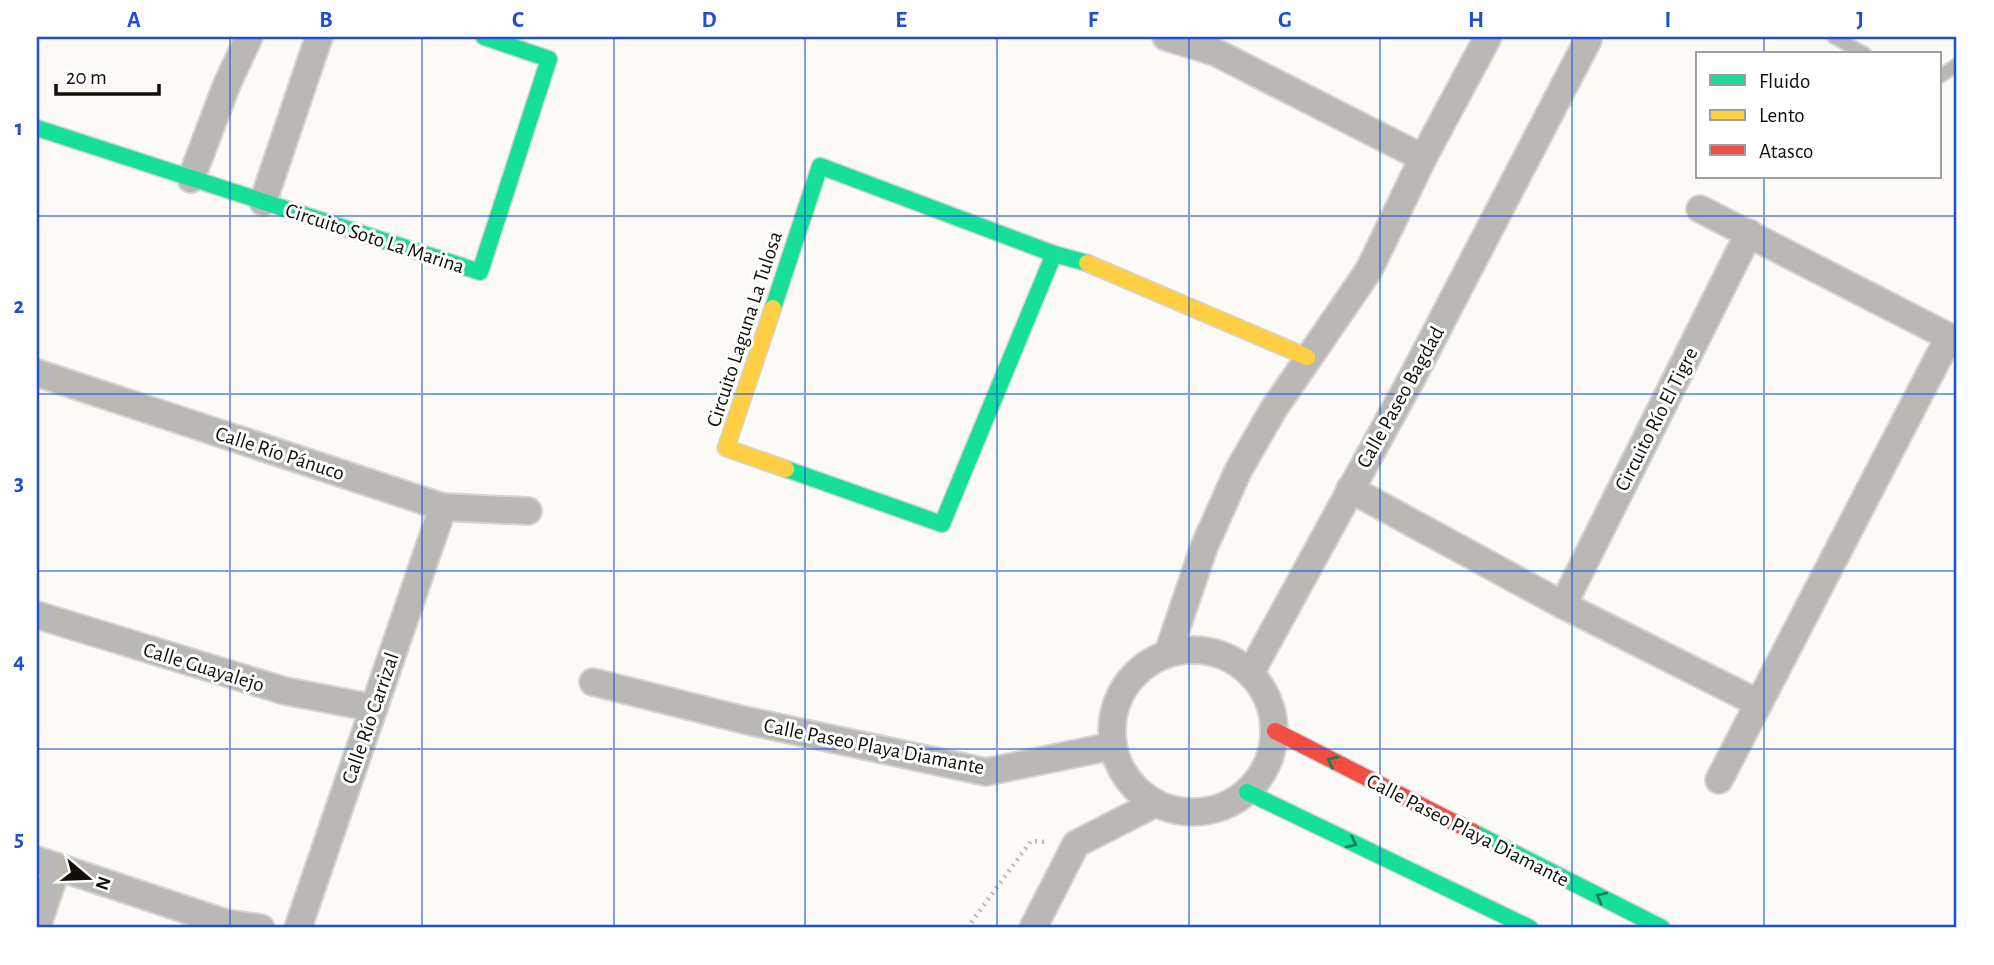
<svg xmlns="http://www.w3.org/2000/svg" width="1994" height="965" font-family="'Alegreya Sans',sans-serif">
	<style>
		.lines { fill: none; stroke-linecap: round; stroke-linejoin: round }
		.lane-casing { stroke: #d6d4d1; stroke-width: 16 }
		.street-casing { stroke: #d6d4d1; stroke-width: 30 }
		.fast-casing { stroke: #d6d4d1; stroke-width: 19 }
		.slow-casing { stroke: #d6d4d1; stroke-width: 19 }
		.jam-casing { stroke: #d6d4d1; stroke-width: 19 }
		.path { stroke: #bcbbb8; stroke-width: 4.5; stroke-dasharray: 2 5; stroke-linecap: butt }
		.lane { stroke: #b9b8b5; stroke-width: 12 }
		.street { stroke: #b9b8b5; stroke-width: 26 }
		.fast { stroke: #16e098; stroke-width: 16 }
		.slow { stroke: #ffcf43; stroke-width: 16 }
		.jam { stroke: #f24e42; stroke-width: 16 }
		.oneway { stroke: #148258 }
		.grid { fill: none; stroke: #1d4ed8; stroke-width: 2; stroke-opacity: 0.55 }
		.labels { text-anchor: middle; stroke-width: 6; stroke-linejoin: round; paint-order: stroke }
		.street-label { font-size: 21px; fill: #120f09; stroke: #fff }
		.neatline { fill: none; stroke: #1d4ed8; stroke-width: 2.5 }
		.grid-label { font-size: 23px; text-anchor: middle; font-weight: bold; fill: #1d4ed8 }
	</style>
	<rect width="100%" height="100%" fill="#fcfaf6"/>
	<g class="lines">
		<g class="lane-casing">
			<g id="lane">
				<path d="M1834,37L1865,54"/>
				<path d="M1940,76L1957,65"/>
			</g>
		</g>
		<g class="street-casing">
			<g id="street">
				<path d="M1166,37L1215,52L1423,158"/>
				<path d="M191,179L227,84L249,37"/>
				<path d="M263,202L319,37"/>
				<path d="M1700,209L1957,341"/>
				<path d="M37,373L443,507L528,511"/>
				<path d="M1350,489L1563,605L1758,703"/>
				<path d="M1563,605L1749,233"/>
				<path d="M37,615L285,691L374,708"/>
				<circle cx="1193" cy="731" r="81"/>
				<path d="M1168,653L1204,547L1238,471L1273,410L1369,270L1423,158L1488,37"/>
				<path d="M1251,672L1413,376L1588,40"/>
				<path d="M593,682L744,720L986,772L1113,746"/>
				<path d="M1719,780L1949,337"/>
				<path d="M37,860L226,923L261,928"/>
				<path d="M37,927L57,867"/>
				<path d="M298,928L443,507"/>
				<path d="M1033,928L1076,844L1156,803"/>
			</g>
		</g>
		<g class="fast-casing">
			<g id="fast">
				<path d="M37,128L480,272L549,59L484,37"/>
				<path d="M773,308L820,166L1054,254L1087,263"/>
				<path d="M786,469L942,524L1054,254"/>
				<path d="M1247,792L1530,928"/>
				<path d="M1473,832L1662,928"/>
			</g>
		</g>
		<g class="slow-casing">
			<g id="slow">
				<path d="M1087,263L1307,357"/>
				<path d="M773,308L726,448L786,469"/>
			</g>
		</g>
		<g class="jam-casing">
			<path id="jam" d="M1275,731L1473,832"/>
		</g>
		<path class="path" d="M967,928L1031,841L1044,842"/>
		<use href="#lane" class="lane"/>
		<use href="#street" class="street"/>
		<use href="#fast" class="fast"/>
		<use href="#slow" class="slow"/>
		<use href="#jam" class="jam"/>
	</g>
	<defs><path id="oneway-chevron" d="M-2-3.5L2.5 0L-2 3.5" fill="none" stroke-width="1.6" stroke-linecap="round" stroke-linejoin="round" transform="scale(1.75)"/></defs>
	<g class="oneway">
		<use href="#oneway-chevron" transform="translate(1332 761) rotate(-153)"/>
		<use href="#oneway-chevron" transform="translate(1352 843) rotate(26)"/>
		<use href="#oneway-chevron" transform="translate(1601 897) rotate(-153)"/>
	</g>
	<path class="grid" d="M230,37V928M422,37V928M614,37V928M805,37V928M997,37V928M1189,37V928M1380,37V928M1572,37V928M1764,37V54M1764,177V928M37,216H1957M37,394H1957M37,571H1957M37,749H1957"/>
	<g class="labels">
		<g class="street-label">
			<text transform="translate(375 238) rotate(18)" y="7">Circuito Soto La Marina</text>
			<text transform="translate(744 329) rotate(-72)" y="7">Circuito Laguna La Tulosa</text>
			<text transform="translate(1400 397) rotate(-61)" y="7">Calle Paseo Bagdad</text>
			<text transform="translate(1656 419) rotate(-63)" y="7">Circuito Río El Tigre</text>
			<text transform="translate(280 453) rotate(18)" y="7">Calle Río Pánuco</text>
			<text transform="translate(204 667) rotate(17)" y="7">Calle Guayalejo</text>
			<text transform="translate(370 718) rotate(-71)" y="7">Calle Río Carrizal</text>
			<text transform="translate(874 746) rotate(11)" y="7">Calle Paseo Playa Diamante</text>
			<text transform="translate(1468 830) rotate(27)" y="7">Calle Paseo Playa Diamante</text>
		</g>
	</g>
	<rect width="1994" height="965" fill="none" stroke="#ffffff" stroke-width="77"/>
	<rect x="1696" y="52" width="245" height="126" fill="#ffffff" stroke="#a09f9d" stroke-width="2"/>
	<rect x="1710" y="75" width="35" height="10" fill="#16e098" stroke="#a09f9d" stroke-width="2"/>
	<text x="1759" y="88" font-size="21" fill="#120f09">Fluido</text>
	<rect x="1710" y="110" width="35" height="10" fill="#ffcf43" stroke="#a09f9d" stroke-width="2"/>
	<text x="1759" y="122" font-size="21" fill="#120f09">Lento</text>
	<rect x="1710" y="145" width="35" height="10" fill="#f24e42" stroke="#a09f9d" stroke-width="2"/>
	<text x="1759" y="158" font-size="21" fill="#120f09">Atasco</text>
	<g transform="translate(88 878) rotate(109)" stroke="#ffffff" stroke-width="5" paint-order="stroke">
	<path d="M0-5L12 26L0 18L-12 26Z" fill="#120f09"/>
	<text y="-10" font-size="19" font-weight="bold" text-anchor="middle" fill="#120f09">N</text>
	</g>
	<path d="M56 84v10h103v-10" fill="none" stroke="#120f09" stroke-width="3.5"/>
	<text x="66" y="84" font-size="21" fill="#120f09" stroke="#ffffff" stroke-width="5" paint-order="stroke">20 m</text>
	<rect x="38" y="38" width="1917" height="888" class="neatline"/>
	<g class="grid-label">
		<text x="134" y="27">A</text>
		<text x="326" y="27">B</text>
		<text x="518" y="27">C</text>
		<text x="709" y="27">D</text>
		<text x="901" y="27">E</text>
		<text x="1093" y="27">F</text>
		<text x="1285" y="27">G</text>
		<text x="1476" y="27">H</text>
		<text x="1668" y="27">I</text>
		<text x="1860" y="27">J</text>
		<text x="19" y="135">1</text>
		<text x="19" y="313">2</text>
		<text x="19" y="490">3</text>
		<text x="19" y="668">4</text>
		<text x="19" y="846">5</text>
	</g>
</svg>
